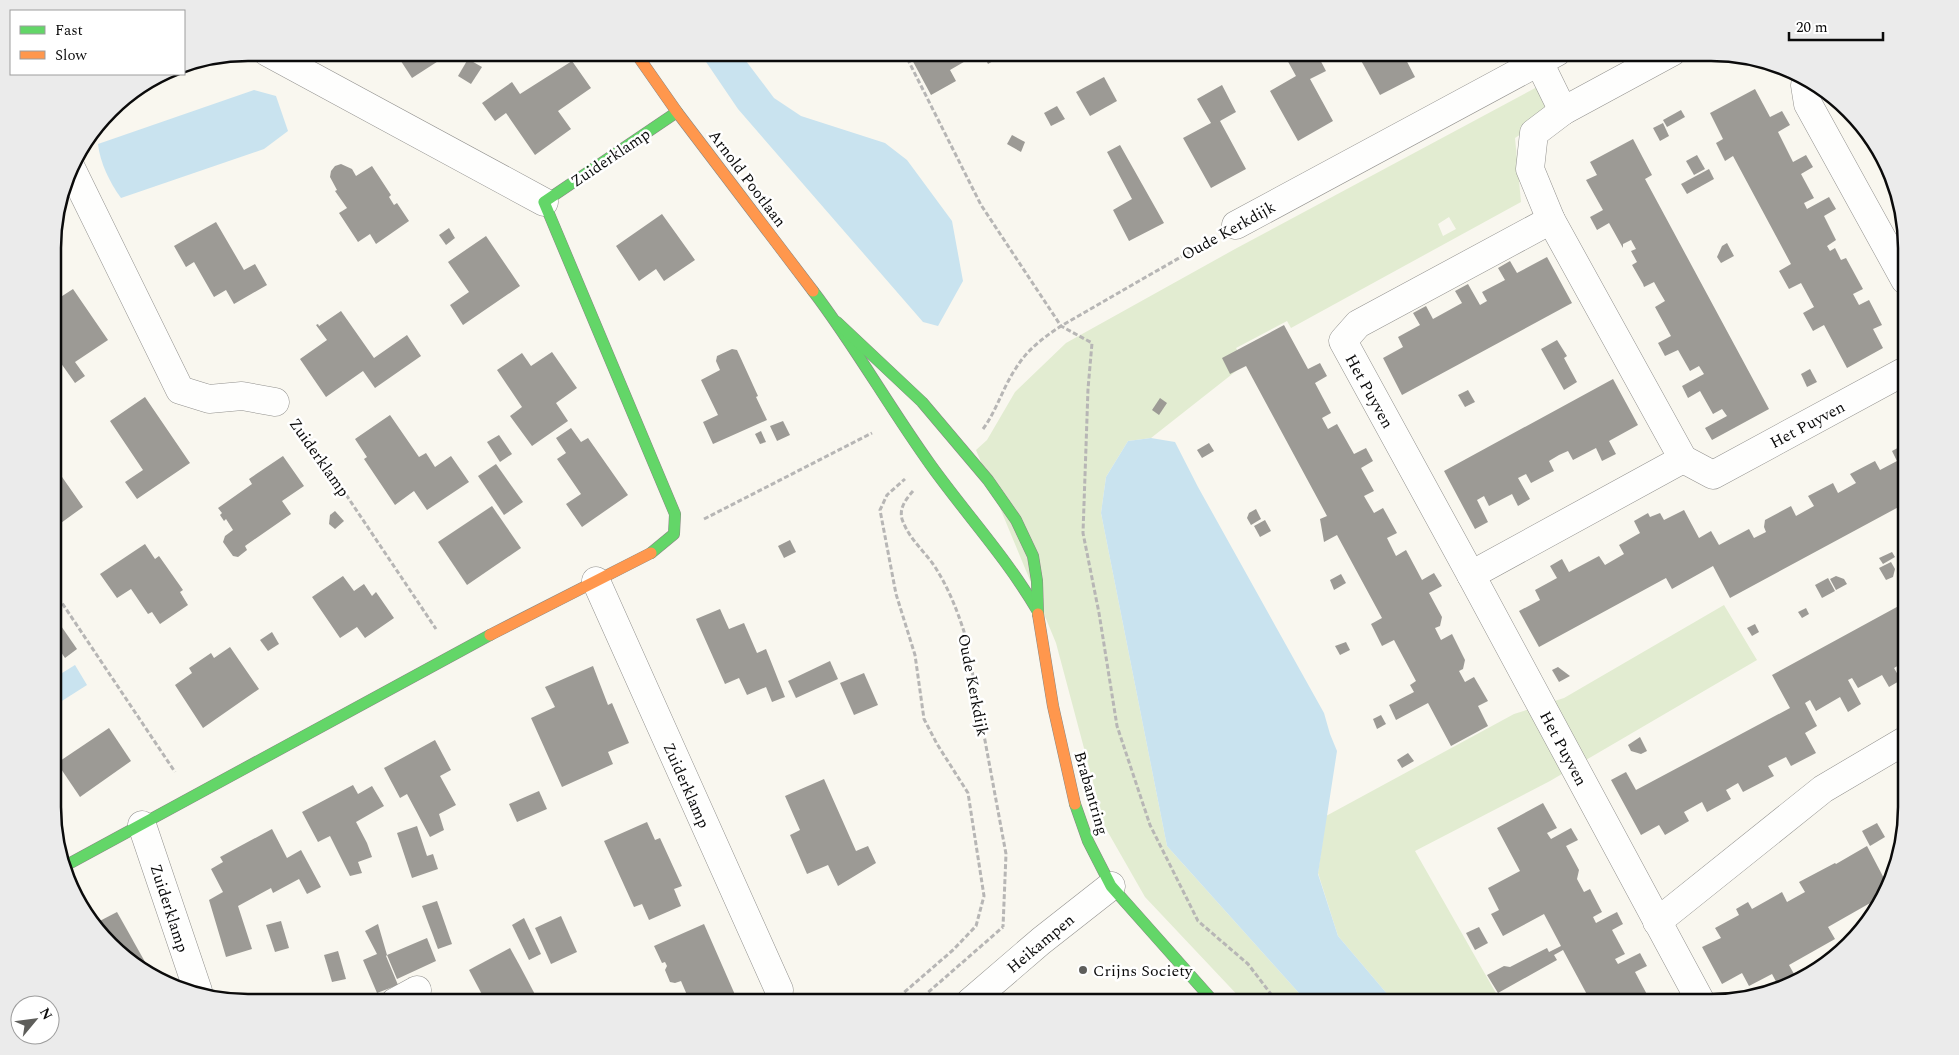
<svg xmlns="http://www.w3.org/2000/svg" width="1959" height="1055" font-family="Spectral,serif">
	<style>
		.green { fill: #e2ecd1; fill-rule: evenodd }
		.water { fill: #c9e3ef }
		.building { fill: #9c9a95 }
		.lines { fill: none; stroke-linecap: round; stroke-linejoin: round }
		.street-casing { stroke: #92918e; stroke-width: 29 }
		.fast-casing { stroke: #898884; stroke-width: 12 }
		.slow-casing { stroke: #898884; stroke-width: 12 }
		.path { stroke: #b7b6b5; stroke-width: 3; stroke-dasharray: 5 2.5; stroke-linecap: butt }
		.street { stroke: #fefefd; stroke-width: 28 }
		.fast { stroke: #63d668; stroke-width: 11 }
		.slow { stroke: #ff974d; stroke-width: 11 }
		.poi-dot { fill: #5e5e5b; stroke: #fff; stroke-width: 2 }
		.labels { text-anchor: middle; stroke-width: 5; stroke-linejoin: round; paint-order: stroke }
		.street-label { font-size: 16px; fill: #0b0b0b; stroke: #fff }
		.poi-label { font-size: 16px; fill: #0b0b0b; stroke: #fff; text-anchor: start }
		.rim { fill: none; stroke: #0b0b0b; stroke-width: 2.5 }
	</style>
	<rect width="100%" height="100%" fill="#f9f7ef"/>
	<g class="green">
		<path d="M1539,86L1553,113L1515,138L1521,202L1291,328L1287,321L1236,348L1245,364L1151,438L1128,441L1106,477L1101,513L1167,846L1307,1002H1244L1145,897L1105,827L1056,643L976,450L987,440L1015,392L1066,343L1235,249ZM1449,217L1456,229L1443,236L1438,224Z"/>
		<path d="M1724,605L1757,660L1550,781L1415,851L1501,1002H1394L1338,936L1318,873L1326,816L1514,714L1564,698Z"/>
	</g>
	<g class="water">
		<path d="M700,53H740L774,98L801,116L885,143L907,160L952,221L963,281L938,326L923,322L738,109Z"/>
		<path d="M254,90L276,96L288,131L264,149L121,198C110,183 100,163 98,144Z"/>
		<path d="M1151,438L1175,442L1198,487L1324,713L1330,734L1337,751L1318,874L1338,936L1394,1002H1307L1167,846L1101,513L1106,477L1128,441Z"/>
		<path d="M75,665L87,685L54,706V678Z"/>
	</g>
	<g class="building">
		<path d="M376,52H392L381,60Z"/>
		<path d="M395,52H439L443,58L412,78Z"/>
		<path d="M916,52H981L950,70L956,81L931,95L910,56Z"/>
		<path d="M982,52H1008L988,64Z"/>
		<path d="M1013,52H1031L1033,55L1018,62Z"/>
		<path d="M1295,52H1316L1326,71L1310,79L1333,121L1298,141L1270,91L1296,76L1286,58Z"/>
		<path d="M1362,52H1402L1415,77L1380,95L1358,55Z"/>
		<path d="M468,59L482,67L471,84L458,76Z"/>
		<path d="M572,61L591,88L558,111L571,129L535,155L506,113L495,121L482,103L512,82L520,94Z"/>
		<path d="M1104,77L1117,101L1090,116L1076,92Z"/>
		<path d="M1222,85L1236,112L1220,121L1246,169L1211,188L1183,138L1211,123L1197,99Z"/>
		<path d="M1755,89L1770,117L1782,111L1790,125L1778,132L1793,162L1806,155L1813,167L1801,174L1814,198L1804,203L1807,209L1829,197L1836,209L1824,216L1836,240L1827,246L1830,251L1835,248L1841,260L1846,258L1863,289L1853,294L1859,305L1869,300L1882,325L1873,329L1883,348L1847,368L1824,325L1813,331L1803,313L1814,307L1801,283L1789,289L1779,271L1791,264L1733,156L1725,161L1716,143L1723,139L1710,113Z"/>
		<path d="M1057,106L1065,119L1051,126L1044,113Z"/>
		<path d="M1846,109V108L1874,140L1865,144Z"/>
		<path d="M1681,110L1685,117L1667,127L1663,120Z"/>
		<path d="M1663,123L1669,136L1660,141L1653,128Z"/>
		<path d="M1012,135L1025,142L1021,152L1007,144Z"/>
		<path d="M1633,139L1652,175L1645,179L1769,409L1712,440L1705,428L1727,416L1722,409L1713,414L1700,391L1688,398L1682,386L1704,374L1699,366L1690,371L1678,350L1665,356L1658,343L1671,336L1655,307L1665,301L1659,291L1654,282L1644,287L1643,284L1632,265L1637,262L1631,251L1636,249L1631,240L1623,244V248L1609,223L1597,230L1590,217L1603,210L1586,180L1597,175L1590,162Z"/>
		<path d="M1120,145L1164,223L1129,241L1113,210L1132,199L1107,152Z"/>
		<path d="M1697,155L1705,169L1694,175L1686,161Z"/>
		<path d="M341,164L352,169L356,176L372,166L391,195L389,197L394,205L397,203L409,221L376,244L370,234L358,242L339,213L347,208L335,191L337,190L330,177L331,171L335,166Z"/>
		<path d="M1709,169L1714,179L1687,194L1681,184Z"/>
		<path d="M1885,171L1889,179L1885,181L1881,173Z"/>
		<path d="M662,214L695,260L664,281L656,269L639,281L616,246Z"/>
		<path d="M216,222L244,270L255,264L267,285L234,304L226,290L214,297L194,262L186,267L174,246Z"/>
		<path d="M449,228L455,238L446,245L439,235Z"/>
		<path d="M486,236L520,286L463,325L450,305L469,292L448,262Z"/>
		<path d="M1727,243L1734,256L1721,263L1717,257L1722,246Z"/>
		<path d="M1547,257L1572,303L1402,395L1383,358L1403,347L1398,337L1420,325L1413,313L1426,306L1433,319L1462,303L1455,291L1468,284L1480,305L1487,301L1482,292L1505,280L1498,268L1510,261L1517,273Z"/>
		<path d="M73,289L108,340L75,362L85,376L75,383L53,352V302Z"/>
		<path d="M341,311L374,358L407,335L421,356L375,388L363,371L326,397L300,359L327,340L316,325L318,324L319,326Z"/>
		<path d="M1284,325L1308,369L1320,363L1327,376L1315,383L1331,413L1322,418L1328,429L1337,424L1354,454L1366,448L1373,461L1361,468L1374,491L1364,496L1374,513L1383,508L1397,533L1387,538L1396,556L1406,550L1422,580L1434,573L1442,586L1429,593L1442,617L1440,626L1435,628L1441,640L1452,634L1465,660L1463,669L1459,671L1465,682L1474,677L1488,701L1478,706L1488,726L1451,746L1428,703L1396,720L1389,705L1414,692L1410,685L1416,681L1394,640L1382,646L1371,624L1382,618L1337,535L1324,542L1320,519L1327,516L1246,366L1230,374L1222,358Z"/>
		<path d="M1557,340L1567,356L1564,358L1577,382L1564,390L1541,349Z"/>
		<path d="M732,349L737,350L758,396L756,397L767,420L713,444L703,422L718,415L701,380L720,370L716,361L717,356Z"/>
		<path d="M552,352L577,388L556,403L568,421L532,446L510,416L522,407L497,370L522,353L531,366Z"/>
		<path d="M1810,369L1817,382L1807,387L1801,374Z"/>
		<path d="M1613,379L1638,425L1609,441L1616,454L1602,461L1596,448L1573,460L1568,451L1559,455L1549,461L1554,471L1531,483L1526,474L1518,478L1530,499L1518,506L1512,494L1489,506L1484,496L1477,500L1488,522L1475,529L1444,471Z"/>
		<path d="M1468,390L1475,402L1465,407L1458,395Z"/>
		<path d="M145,397L190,463L137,499L125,482L143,470L110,421Z"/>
		<path d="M1160,398L1167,403L1159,415L1152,410Z"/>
		<path d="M390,415L419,457L426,453L435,467L451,456L469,482L427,510L414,491L395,505L364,459L367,457L355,439Z"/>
		<path d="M783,421L790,435L777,441L770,426Z"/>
		<path d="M571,428L581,442L588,438L628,495L582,527L566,504L581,494L557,459L566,453L556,438Z"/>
		<path d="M761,431L766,442L760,444L755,434Z"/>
		<path d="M499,435L512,454L500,462L487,442Z"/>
		<path d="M1209,443L1214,451L1202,458L1197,450Z"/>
		<path d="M1905,444L1906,503L1730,598L1713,566L1672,589L1666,578L1539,647L1519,611L1540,600L1535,590L1557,578L1550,566L1562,559L1569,572L1599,556L1605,565L1624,554L1619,545L1640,533L1634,521L1648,513L1650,517L1660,513L1664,520L1684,510L1699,538L1711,531L1719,545L1749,529L1754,538L1766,532L1764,527L1765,520L1791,506L1796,516L1814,506L1808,496L1833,483L1838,493L1856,483L1850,474L1875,461L1880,470L1897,461L1892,451Z"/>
		<path d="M283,456L304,486L282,501L291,514L245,546L247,550L238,557L233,556L223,542L225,536L233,530L226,519L224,521L220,515L222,513L218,508L252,484L249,479Z"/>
		<path d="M53,464L83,507L54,528V501Z"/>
		<path d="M496,464L523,502L504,515L478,476Z"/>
		<path d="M492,506L521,548L467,585L438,542Z"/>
		<path d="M1256,509L1261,519L1251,525L1247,518L1249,513Z"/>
		<path d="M335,511L344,521L335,529L329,524L330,515Z"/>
		<path d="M1265,520L1271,531L1260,537L1254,526Z"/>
		<path d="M790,540L796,552L784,558L778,546Z"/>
		<path d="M145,544L155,559L159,556L183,590L180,592L188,605L160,624L152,612L148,614L131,589L117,598L100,574Z"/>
		<path d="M1892,552L1895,557L1883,564L1879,558Z"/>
		<path d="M1891,562L1895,569L1893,577L1886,580L1879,568Z"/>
		<path d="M1341,574L1346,583L1334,590L1330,580Z"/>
		<path d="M343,576L354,591L364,584L372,596L376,592L394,618L365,638L357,627L340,638L312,597Z"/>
		<path d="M1836,576L1844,579L1847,584L1836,590L1830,579Z"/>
		<path d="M1828,578L1835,591L1822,598L1815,585Z"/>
		<path d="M1906,602V661L1894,668L1901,680L1889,687L1882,675L1858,688L1852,678L1848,680L1861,704L1848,712L1840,697L1816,711L1810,700L1805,703L1817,726L1805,733L1816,753L1791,766L1786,757L1768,766L1774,776L1743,792L1738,783L1726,790L1731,799L1707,812L1702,802L1684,812L1689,821L1665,835L1659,825L1641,835L1611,780L1626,772L1636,790L1790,708L1772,675Z"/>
		<path d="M1806,608L1809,614L1802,618L1798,612Z"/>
		<path d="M720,609L729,629L744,623L757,653L766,649L785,697L772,702L766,687L747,695L739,678L725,684L696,619Z"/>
		<path d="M59,623L77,649L65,658L54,642V626Z"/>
		<path d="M1755,624L1759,632L1752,636L1747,628Z"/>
		<path d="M272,632L279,644L268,651L260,640Z"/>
		<path d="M1346,642L1350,650L1340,655L1335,646Z"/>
		<path d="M230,647L259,689L203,728L175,685L192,673L189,668L211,653L214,658Z"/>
		<path d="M54,648L62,659L54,665Z"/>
		<path d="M830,661L838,679L796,698L788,681Z"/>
		<path d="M593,666L608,705L612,703L629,743L608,752L613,764L562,787L531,718L555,707L545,687Z"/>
		<path d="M1558,667L1570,676L1559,682L1552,670Z"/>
		<path d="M864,673L878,705L854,715L840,683Z"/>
		<path d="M1381,715L1386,724L1377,729L1373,719Z"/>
		<path d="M109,728L131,761L80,797L57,763Z"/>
		<path d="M1640,737L1647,751L1641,754L1631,751L1628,745Z"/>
		<path d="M435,740L451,770L440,776L456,805L439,814L444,830L430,837L407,794L400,798L384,768Z"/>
		<path d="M1408,753L1414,761L1402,768L1397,760Z"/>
		<path d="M824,779L856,851L868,846L876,863L838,886L828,865L807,874L790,835L800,830L785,796Z"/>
		<path d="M353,785L358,794L372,786L384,806L356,822L367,843L372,857L358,862L362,873L350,876L330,836L318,842L302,812Z"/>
		<path d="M539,791L547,809L517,822L509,804Z"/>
		<path d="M1543,803L1557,828L1547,833L1551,839L1571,828L1578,840L1566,846L1579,870L1577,879L1584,892L1590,889L1602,912L1593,917L1596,923L1617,912L1623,924L1612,930L1625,954L1615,959L1618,964L1640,953L1647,966L1635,972L1651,1002H1591L1563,950L1554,955L1557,960L1498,993L1487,975L1504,966L1510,967L1547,948L1549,952L1561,946L1544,914L1503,936L1491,914L1499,910L1488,888L1520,871L1497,828Z"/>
		<path d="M647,822L655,840L660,838L682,886L674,889L681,906L649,920L642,904L634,907L604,841Z"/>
		<path d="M1877,823L1885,837L1870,846L1862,831Z"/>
		<path d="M417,826L427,856L433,854L438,869L412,878L397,833Z"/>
		<path d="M272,829L287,858L301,850L321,887L307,894L299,879L273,893L271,888L238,906L252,949L226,957L209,900L223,892L211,869L223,862L220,857Z"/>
		<path d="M1867,846L1888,886L1886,894L1828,927L1835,939L1789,965L1798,981L1780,989L1772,974L1749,986L1742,973L1722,984L1702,947L1721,938L1715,928L1739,915L1736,909L1748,902L1752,909L1782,892L1787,902L1805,892L1799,882L1835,863L1836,864Z"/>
		<path d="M437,901L452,944L438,949L422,906Z"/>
		<path d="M117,912L149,969L146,970L92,925Z"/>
		<path d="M561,916L577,952L551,964L535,928Z"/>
		<path d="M524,918L541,954L529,960L512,925Z"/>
		<path d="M281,921L289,948L275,952L266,925Z"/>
		<path d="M378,924L387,955L427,938L436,961L397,979L387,955L386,956L398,985L377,993L363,960L377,954L365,931Z"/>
		<path d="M704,924L736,997L723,1002H690L681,981L675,983L670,982L665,970L667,966L665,962L662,963L654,946Z"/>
		<path d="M1479,927L1488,943L1475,950L1466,933Z"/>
		<path d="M510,948L521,968L539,1002H486L469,970Z"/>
		<path d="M338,951L346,979L332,982L324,955Z"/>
	</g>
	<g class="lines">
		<g class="street-casing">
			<g id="street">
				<path d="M267,52L544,202"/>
				<path d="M1539,62L1563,111L1672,52"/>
				<path d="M1808,80L1805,85L1808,104L1905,280"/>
				<path d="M1563,111L1534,133L1530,169L1551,220L1358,324L1343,341L1471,575L1701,1002"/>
				<path d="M71,168L180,390L209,399L242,396L275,402"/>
				<path d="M1551,220L1683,459"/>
				<path d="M1236,225L1557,52"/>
				<path d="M1471,575L1683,459L1713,475L1905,371"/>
				<path d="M596,581L779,990"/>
				<path d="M142,825L198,991"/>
				<path d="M1657,922L1823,789L1906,740"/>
				<path d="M395,1002L417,990"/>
				<path d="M970,1002L1041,941L1111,886"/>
			</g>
		</g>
		<g class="fast-casing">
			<g id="fast">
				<path d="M813,291C855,346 889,407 930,464C965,513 1006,557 1037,610"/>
				<path d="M837,322L922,402L988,480L1016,520L1033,556L1037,581L1038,614"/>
				<path d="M651,553L674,534L675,514L544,202L677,112"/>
				<path d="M1075,804L1088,841L1111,886L1214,1002"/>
				<path d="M63,867L490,635"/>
			</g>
		</g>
		<g class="slow-casing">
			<g id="slow">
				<path d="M635,52L677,112L813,291"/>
				<path d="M1038,614L1053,706L1075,804"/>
				<path d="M490,635L651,553"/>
			</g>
		</g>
		<g class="path">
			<path d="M904,52L981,205L1061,326L1092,343L1088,389L1083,533L1099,613L1117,726L1150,825L1198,921L1248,964L1277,1002"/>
			<path d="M296,420L436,629"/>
			<path d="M983,429C997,410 1003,387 1016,368C1027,350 1044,337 1061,326L1212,239"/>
			<path d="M913,491C906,499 899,508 902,519C908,537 922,549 933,564C948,586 958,612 966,638L1006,854L1003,927"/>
			<path d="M704,519L872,433"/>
			<path d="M54,591L175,772"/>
			<path d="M893,1002L953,950L976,926L984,896L968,793L937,744L924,719L915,655L896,594L880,510L887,495L905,479"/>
			<path d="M917,1002L1003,927"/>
		</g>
		<use href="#street" class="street"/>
		<use href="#fast" class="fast"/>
		<use href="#slow" class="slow"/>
	</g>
	<circle class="poi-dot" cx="1083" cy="970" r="5"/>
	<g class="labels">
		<g class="street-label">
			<text transform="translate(610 157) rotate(-34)" y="6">Zuiderklamp</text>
			<text transform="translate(748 178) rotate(53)" y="6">Arnold Pootlaan</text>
			<text transform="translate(1228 230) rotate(-29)" y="6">Oude Kerkdijk</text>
			<text transform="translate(1370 391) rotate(61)" y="6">Het Puyven</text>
			<text transform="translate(1807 424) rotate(-28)" y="6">Het Puyven</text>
			<text transform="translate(320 457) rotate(55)" y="6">Zuiderklamp</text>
			<text transform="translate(974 685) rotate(79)" y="6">Oude Kerkdijk</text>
			<text transform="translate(1564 748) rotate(62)" y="6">Het Puyven</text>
			<text transform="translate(687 785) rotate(66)" y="6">Zuiderklamp</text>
			<text transform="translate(1092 793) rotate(74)" y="6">Brabantring</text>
			<text transform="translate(170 908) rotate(72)" y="6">Zuiderklamp</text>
			<text transform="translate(1040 943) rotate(-40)" y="6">Heikampen</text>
		</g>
		<g class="poi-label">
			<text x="1093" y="976">Crijns Society</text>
		</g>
	</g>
	<path d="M0 0H1959V1055H0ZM248 61H1711A187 187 0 0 1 1898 248V807A187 187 0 0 1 1711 994H248A187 187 0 0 1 61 807V248A187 187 0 0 1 248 61Z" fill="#ebebeb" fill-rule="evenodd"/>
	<path class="rim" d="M248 61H1711A187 187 0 0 1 1898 248V807A187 187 0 0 1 1711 994H248A187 187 0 0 1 61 807V248A187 187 0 0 1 248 61Z"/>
	<rect x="10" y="10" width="175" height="65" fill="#ffffff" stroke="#9d9d9d"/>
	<rect x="20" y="26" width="25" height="8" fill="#63d668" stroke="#9d9d9d"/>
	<text x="55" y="35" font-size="15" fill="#0b0b0b">Fast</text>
	<rect x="20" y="51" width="25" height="8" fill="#ff974d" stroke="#9d9d9d"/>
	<text x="55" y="60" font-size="15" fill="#0b0b0b">Slow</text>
	<g transform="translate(35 1020) rotate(61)"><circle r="24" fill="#ffffff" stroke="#9d9d9d"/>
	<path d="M0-4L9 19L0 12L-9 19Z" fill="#5e5e5b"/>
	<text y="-8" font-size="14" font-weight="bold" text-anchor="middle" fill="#0b0b0b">N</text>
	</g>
	<path d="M1789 32v8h94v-8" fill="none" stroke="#0b0b0b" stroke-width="2.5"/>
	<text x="1796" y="32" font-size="15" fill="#0b0b0b" stroke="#ffffff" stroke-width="4" paint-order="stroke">20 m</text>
</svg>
